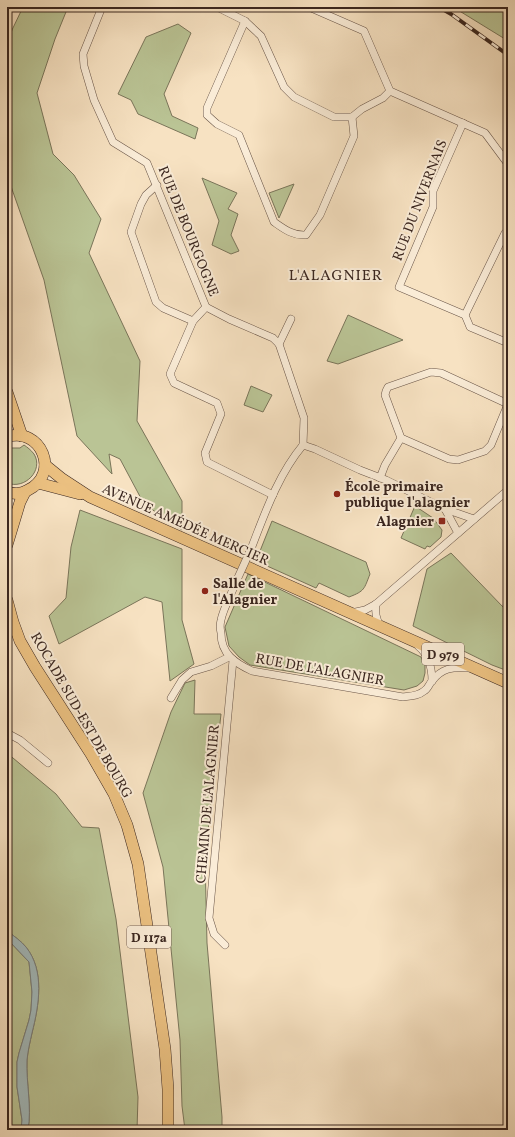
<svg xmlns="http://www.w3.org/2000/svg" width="515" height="1137" font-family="Vollkorn,serif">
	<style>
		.green { fill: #bac495; stroke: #7a755a }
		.water { fill: #a2bbbe; stroke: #787f7e }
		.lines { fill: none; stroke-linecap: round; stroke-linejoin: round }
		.street-casing { stroke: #695548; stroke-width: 8 }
		.primary-casing { stroke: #3a261f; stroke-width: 12 }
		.street { stroke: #faecd7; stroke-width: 7 }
		.primary { stroke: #ecc181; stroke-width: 11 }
		.rail-casing { stroke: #3a261f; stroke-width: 4 }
		.rail { stroke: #faecd7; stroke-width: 2.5; stroke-dasharray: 8; stroke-linecap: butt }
		.street-bridge-casing { stroke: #695548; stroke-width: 8; stroke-linecap: butt }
		.street-bridge { stroke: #faecd7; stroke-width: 7 }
		.poi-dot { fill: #8f2418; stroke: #faecd7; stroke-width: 1.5 }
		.labels { text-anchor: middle; stroke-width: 4; stroke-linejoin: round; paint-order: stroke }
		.shield { fill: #faecd7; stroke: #746156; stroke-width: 1 }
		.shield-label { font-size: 13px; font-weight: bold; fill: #3a261f }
		.street-label { font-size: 14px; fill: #3a261f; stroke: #faecd7 }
		.poi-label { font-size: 14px; font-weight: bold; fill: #3a261f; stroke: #faecd7; text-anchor: start }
		.neighbourhood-label { font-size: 15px; letter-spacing: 1px; fill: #3a261f; stroke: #faecd7 }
	</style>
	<rect width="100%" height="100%" fill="#f7e2c2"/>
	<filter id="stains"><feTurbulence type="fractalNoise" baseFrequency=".005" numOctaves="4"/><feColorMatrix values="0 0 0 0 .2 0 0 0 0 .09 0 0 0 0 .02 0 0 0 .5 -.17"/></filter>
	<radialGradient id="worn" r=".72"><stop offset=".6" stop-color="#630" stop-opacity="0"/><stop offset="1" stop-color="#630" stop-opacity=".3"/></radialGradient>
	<g class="green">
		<path d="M23,7H68L55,39L37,93L53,154L74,175L101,219L89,253L140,361L137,421L182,501V530L144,504L120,459L109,454L112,474L77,436L44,280L7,175V46L12,30Z"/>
		<path d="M453,7H508V41L505,39Z"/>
		<path d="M178,24L191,33L164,94L172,116L198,128L195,139L138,114L131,100L118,94L146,37Z"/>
		<path d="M202,178L237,193L228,209L238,214L231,235L239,251L231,254L212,245L219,221Z"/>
		<path d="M294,184L279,218L269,193Z"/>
		<path d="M348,315L403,340L338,364L327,361Z"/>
		<path d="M251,386L272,395L263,412L244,405Z"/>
		<path d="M8,445L12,448H20L24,445C27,447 31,450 34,454C44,470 25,490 7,483V446Z"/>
		<path d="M415,506L433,518L442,530L441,537L430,547L427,546L425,549L401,538Z"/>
		<path d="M80,510L182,549V620L194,664L170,681L162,602L145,597L59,644L49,616L66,598L71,547Z"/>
		<path d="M272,521L366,562L370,574C364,589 365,591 349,597L319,583L316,588L256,561Z"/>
		<path d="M451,553L503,607L508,577V671L492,665L413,626L427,569Z"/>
		<path d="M248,574L421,657L425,665V673L423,681L417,686L404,690L250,665L239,657L229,646L225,627Z"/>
		<path d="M195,680L194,714H221L205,858L207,943L222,1117V1130H185L182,1106L180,1040L163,867L143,793L171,712L185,683Z"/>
		<path d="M7,753L56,794L82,827L99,828L116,919L138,1097L137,1130H28C32,1107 26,1083 27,1060C28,1050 30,1042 32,1033C39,1005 45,971 26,947C21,941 14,936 7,931Z"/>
		<path d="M7,940L11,943L29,962L32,992L31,1010L29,1020L19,1053L17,1062V1087L22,1120L21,1130H7Z"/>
		<path d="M508,976V1026L505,992Z"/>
	</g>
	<path class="water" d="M7,931C14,936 21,941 26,947C45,971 39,1005 32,1033C30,1042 28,1050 27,1060C26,1083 32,1107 28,1130H21L22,1120L17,1087V1062L19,1053L29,1020L31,1010L32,992L29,962L11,943L7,940Z"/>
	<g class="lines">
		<g class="street-casing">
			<g id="street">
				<path d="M102,7L83,54L84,66L94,100L113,142L147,163L206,307L229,319L273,338L279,344L304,418L303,445"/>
				<path d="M217,7L245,21L261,36L284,87L294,97L334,117H352L362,109L383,98L390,91"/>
				<path d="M309,7L364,31L390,91L485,133L508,164"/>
				<path d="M245,21L207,108V115L217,124L239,135L274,222C284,229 293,236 306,235L320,215L354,136L352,117"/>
				<path d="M463,123L433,191V207L399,287L465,315"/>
				<path d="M157,185L146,195L141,204L131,232L156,302L163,308L193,321"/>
				<path d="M508,231L505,233L465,315L470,327L508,343"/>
				<path d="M206,307L193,321L170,374L174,383L217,403L221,414L205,453L207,462L273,495"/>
				<path d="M279,344L291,319"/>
				<path d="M401,438L449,459L458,460L485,451L491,445L508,404"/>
				<path d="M380,478L385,465L401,438L385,395L386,391L388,387L431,372L441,373L508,404"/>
				<path d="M445,509L458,533"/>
				<path d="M251,549C265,513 278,475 303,445L315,449L360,470L386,480L445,509L474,519"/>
				<path d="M236,582C232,593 223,609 221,620C220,624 220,629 221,633C221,654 235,663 252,671L403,697C411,696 418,696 424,691C428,689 429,684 432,681C442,668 452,667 468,668"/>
				<path d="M376,604C375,613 376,618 380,626"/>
				<path d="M351,613L365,610L376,604L508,490"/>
				<path d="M418,646C429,655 432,668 432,681"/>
				<path d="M171,698L182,680L191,672L211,666L229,657"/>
				<path d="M7,733L20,740L48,763"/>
				<path d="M225,945L214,934L209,918L233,660"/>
			</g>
		</g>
		<g class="primary-casing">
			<g id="primary">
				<path d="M7,392L22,436"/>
				<path d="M7,437C41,426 61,474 28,490C22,494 14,494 7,492"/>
				<path d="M45,465L61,478L90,497L508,683"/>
				<path d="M38,483L80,494"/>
				<path d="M7,545L20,502L25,492"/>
				<path d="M7,600L13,622L20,641L35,667L91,754L114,794L127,825L138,864L165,1049L168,1089V1130"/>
			</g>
		</g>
		<use href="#street" class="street"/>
		<use href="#primary" class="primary"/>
		<g class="rail-casing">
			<path id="rail" d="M439,7L451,14L508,55"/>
		</g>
		<use href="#rail" class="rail"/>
		<g class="street-bridge-casing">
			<path id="street-bridge" d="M236,582L251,549"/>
		</g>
		<use href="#street-bridge" class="street-bridge"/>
	</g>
	<g class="poi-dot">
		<circle cx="337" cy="494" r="4"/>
		<rect x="438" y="517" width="8" height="8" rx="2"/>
		<circle cx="205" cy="591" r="4"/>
	</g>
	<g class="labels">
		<g class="shield">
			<rect x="422" y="643" width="42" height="22" rx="3"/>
			<rect x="127" y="926" width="44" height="22" rx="3"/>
		</g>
		<g class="shield-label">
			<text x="443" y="659">D 979</text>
			<text x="149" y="942">D 117a</text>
		</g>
		<g class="street-label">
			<text transform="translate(419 200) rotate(-69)" y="5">RUE DU NIVERNAIS</text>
			<text transform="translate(189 231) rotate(68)" y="5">RUE DE BOURGOGNE</text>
			<text transform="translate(186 524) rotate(24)" y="5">AVENUE AMÉDÉE MERCIER</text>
			<text transform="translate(320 669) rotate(10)" y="5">RUE DE L'ALAGNIER</text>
			<text transform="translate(82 715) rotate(60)" y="5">ROCADE SUD-EST DE BOURG</text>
			<text transform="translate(207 804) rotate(-85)" y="5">CHEMIN DE L'ALAGNIER</text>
		</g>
		<g class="poi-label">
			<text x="345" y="491">École primaire<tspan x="345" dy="16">publique l'alagnier</tspan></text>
			<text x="434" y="526" text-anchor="end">Alagnier</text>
			<text x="213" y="588">Salle de<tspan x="213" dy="16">l'Alagnier</tspan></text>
		</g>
		<g class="neighbourhood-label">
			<text x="336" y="280">L'ALAGNIER</text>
		</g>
	</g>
	<rect width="515" height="1137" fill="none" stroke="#f7e2c2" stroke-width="24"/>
	<rect x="8" y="8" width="499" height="1121" fill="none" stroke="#3a261f" stroke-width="2"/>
	<rect x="12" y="12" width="491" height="1113" fill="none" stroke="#3a261f"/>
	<rect width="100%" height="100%" filter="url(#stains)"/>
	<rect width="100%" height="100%" fill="url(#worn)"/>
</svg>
